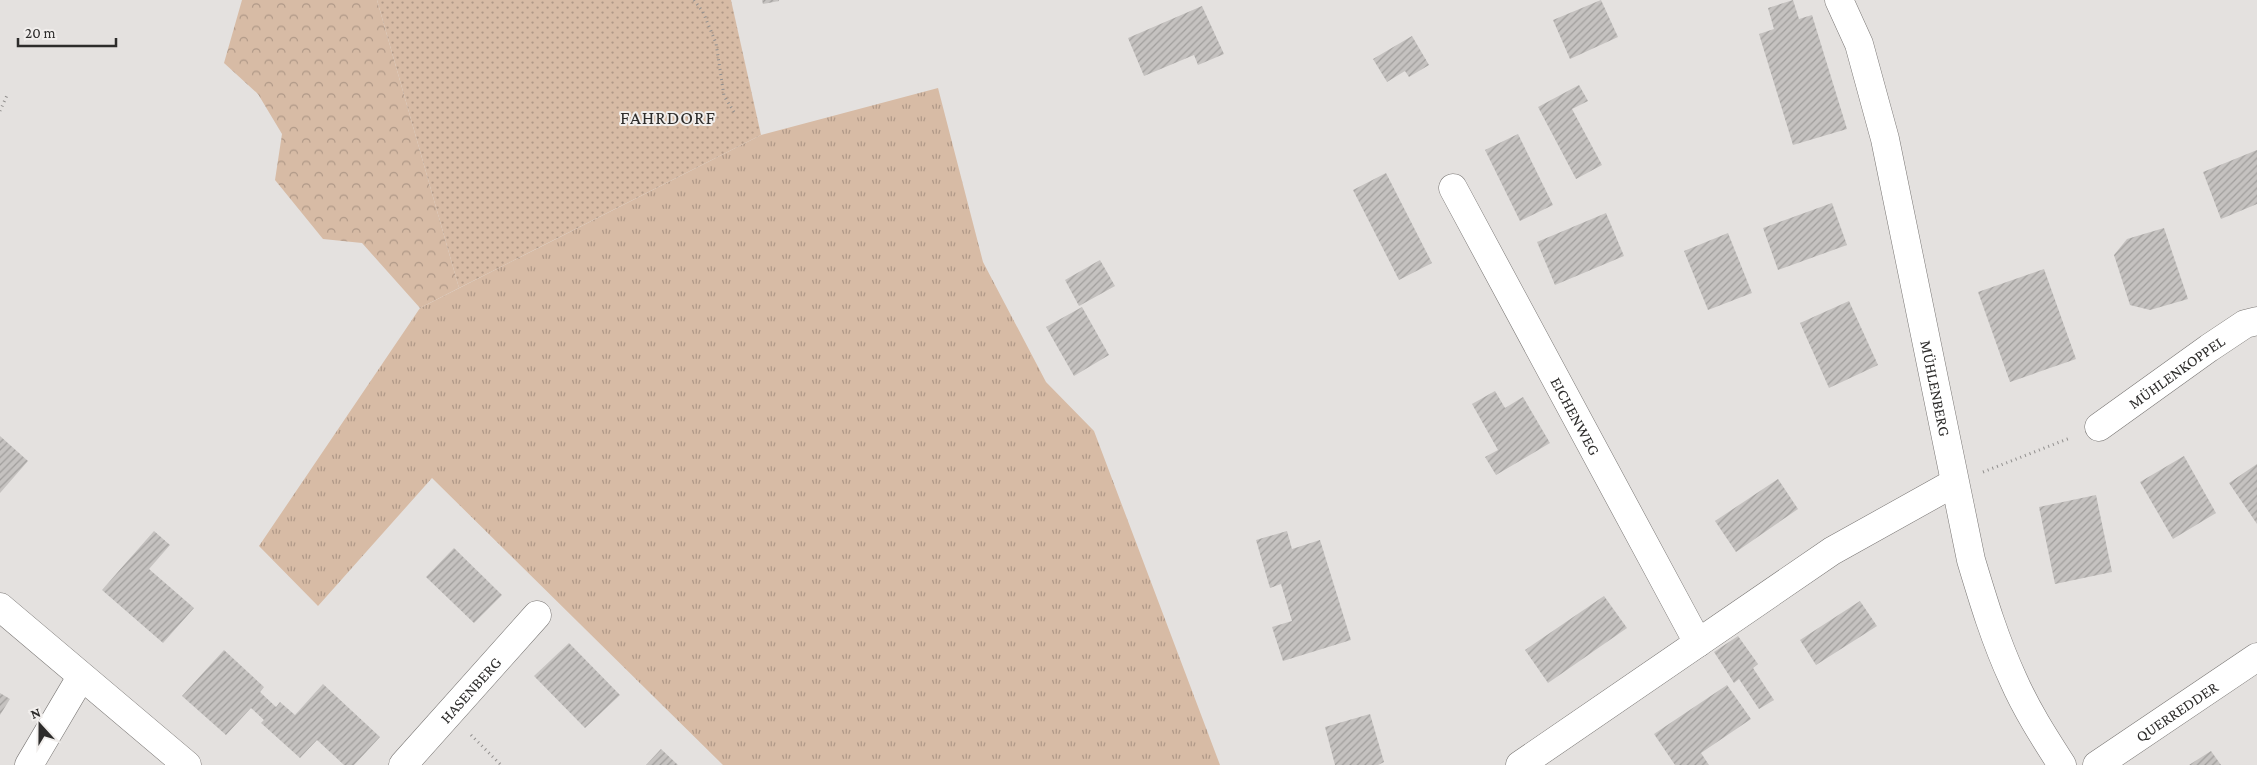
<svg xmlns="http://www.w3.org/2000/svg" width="2257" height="765" font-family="'Crimson Pro',serif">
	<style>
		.grass { fill: url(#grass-tufts) }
		.forest { fill: url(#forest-crowns) }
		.park { fill: url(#park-dots) }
		.building { fill: url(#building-hatch) }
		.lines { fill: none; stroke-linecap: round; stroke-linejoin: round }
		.minor-casing { stroke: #797674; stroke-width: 29 }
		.path { stroke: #918f8e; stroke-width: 3; stroke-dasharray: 1 4; stroke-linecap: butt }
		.minor { stroke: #fff; stroke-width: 28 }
		.labels { text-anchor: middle; stroke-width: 4; stroke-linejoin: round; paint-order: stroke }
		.street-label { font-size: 16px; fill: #2d2c2b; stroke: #f1eeec }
		.quarter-label { font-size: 19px; letter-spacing: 1px; fill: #2d2c2b; stroke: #f1eeec }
	</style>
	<defs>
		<pattern id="grass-tufts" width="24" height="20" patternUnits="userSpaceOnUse" patternTransform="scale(1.25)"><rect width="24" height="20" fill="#d7bba5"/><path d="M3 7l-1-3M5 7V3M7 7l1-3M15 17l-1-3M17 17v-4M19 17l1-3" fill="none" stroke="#af9887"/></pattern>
		<pattern id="forest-crowns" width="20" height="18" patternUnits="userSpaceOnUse" patternTransform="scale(1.25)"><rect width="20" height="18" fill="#d7bba5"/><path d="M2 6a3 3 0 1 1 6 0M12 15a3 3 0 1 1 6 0" fill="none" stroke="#af9887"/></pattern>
		<pattern id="park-dots" width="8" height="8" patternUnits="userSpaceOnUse" patternTransform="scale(1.25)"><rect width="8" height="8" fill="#d7bba5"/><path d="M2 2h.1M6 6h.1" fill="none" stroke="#af9887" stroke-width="1.8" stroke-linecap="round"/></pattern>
		<pattern id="building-hatch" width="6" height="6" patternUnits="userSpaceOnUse" patternTransform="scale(1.25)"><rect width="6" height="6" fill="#c5c2c0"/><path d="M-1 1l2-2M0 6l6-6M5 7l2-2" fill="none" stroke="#a09e9c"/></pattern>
	</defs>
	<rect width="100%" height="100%" fill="#e4e1df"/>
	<path class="grass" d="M938,88L983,262L1046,382L1094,431L1220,765H723L432,478L318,606L259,546L420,308L761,135Z"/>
	<path class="forest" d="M242,0H377L459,288L420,308L362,243L323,239L275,180L282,134L258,94L224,63Z"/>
	<path class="park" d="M377,0H731L761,135L459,288Z"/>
	<g class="building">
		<path d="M762,0H779V1L763,4Z"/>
		<path d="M1601,0L1618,37L1570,59L1553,20Z"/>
		<path d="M1793,0L1799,19L1812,15L1847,129L1793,145L1759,34L1774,29L1768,8Z"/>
		<path d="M1202,6L1224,54L1198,65L1194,55L1144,76L1128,38Z"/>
		<path d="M1412,36L1429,65L1409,77L1405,71L1387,82L1373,59Z"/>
		<path d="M1579,85L1588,101L1572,109L1602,165L1576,179L1538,107Z"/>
		<path d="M1518,134L1553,205L1520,221L1485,150Z"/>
		<path d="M2257,150V204L2221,219L2203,172Z"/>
		<path d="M1386,173L1432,263L1399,280L1353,190Z"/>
		<path d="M1832,203L1847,245L1778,270L1763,228Z"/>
		<path d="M1606,213L1624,256L1555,285L1537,242Z"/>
		<path d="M2164,228L2188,299L2150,310L2130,305L2114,255L2127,239Z"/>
		<path d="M1728,233L1752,293L1708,310L1684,251Z"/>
		<path d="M1100,260L1115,286L1079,306L1065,280Z"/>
		<path d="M2044,269L2076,359L2010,382L1978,292Z"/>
		<path d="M1849,301L1878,365L1829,388L1800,323Z"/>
		<path d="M1082,307L1109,355L1074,376L1046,327Z"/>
		<path d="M1495,391L1505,408L1523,397L1550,443L1496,475L1485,457L1498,450L1472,404Z"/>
		<path d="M0,436L28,461L0,493Z"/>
		<path d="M2184,456L2216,513L2173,539L2140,482Z"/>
		<path d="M2257,464V524L2229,483Z"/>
		<path d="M1778,479L1798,509L1736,552L1715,521Z"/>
		<path d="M2096,495L2112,572L2055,584L2039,507Z"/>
		<path d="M154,531L170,545L149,569L194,608L163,643L102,590Z"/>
		<path d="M1287,531L1292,549L1320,540L1351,640L1283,661L1272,627L1292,621L1281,584L1270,588L1256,540Z"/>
		<path d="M454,548L502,595L474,623L426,577Z"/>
		<path d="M1604,596L1627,628L1548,683L1525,650Z"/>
		<path d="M1860,601L1877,626L1816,665L1800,640Z"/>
		<path d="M1738,636L1758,664L1753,668L1774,700L1759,709L1739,679L1734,683L1714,652Z"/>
		<path d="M569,643L620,695L585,728L534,676Z"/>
		<path d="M224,650L264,687L260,692L276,707L280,702L295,715L323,684L380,737L354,765H344L317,740L300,758L261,723L264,720L251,708L226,735L182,696Z"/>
		<path d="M1727,685L1751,719L1701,753L1709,765H1675L1654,734Z"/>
		<path d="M0,693L10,699L0,715Z"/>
		<path d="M1370,714L1384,762L1378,765H1335L1325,727Z"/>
		<path d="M661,749L678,765H646Z"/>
		<path d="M2211,751L2221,765H2189Z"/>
	</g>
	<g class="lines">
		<g class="minor-casing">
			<g id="minor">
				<path id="s1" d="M1839,0L1859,44L1885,139L1971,560C1983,600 1995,640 2013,679C2026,709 2044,737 2062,765"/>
				<path id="s2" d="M1453,188L1698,643"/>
				<path id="s3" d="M2099,427L2209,348L2245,324L2257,321"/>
				<path d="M0,607L187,765"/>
				<path d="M29,765L81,677"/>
				<path id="s4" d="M403,765L537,615"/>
				<path d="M1520,765L1832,551L1954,483"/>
				<path id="s5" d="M2097,765L2257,657"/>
			</g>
		</g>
		<g class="path">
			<path d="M694,0L703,12L716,43L724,96L736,115"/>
			<path d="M0,111L8,93"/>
			<path d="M1983,472L2070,438"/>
			<path d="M471,735L501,765"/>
		</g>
		<use href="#minor" class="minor"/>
	</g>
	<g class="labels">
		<g class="street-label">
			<text dy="6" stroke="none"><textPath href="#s3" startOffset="95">MÜHLENKOPPEL</textPath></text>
			<text dy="6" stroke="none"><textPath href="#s1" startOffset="401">MÜHLENBERG</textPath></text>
			<text dy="6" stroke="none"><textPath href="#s2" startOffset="259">EICHENWEG</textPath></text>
			<text dy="6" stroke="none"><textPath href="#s4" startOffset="101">HASENBERG</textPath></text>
			<text dy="6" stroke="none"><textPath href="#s5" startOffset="96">QUERREDDER</textPath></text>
		</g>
		<g class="quarter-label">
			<text x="668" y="124">FAHRDORF</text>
		</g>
	</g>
	<g transform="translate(40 725) rotate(339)" stroke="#f1eeec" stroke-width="4" paint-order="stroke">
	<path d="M0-4L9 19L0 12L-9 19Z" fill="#2d2c2b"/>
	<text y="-8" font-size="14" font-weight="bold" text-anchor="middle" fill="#2d2c2b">N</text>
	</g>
	<path d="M18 38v8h98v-8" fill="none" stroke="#2d2c2b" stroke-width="2.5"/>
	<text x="25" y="38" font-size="15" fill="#2d2c2b" stroke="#f1eeec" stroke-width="4" paint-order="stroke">20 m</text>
</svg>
